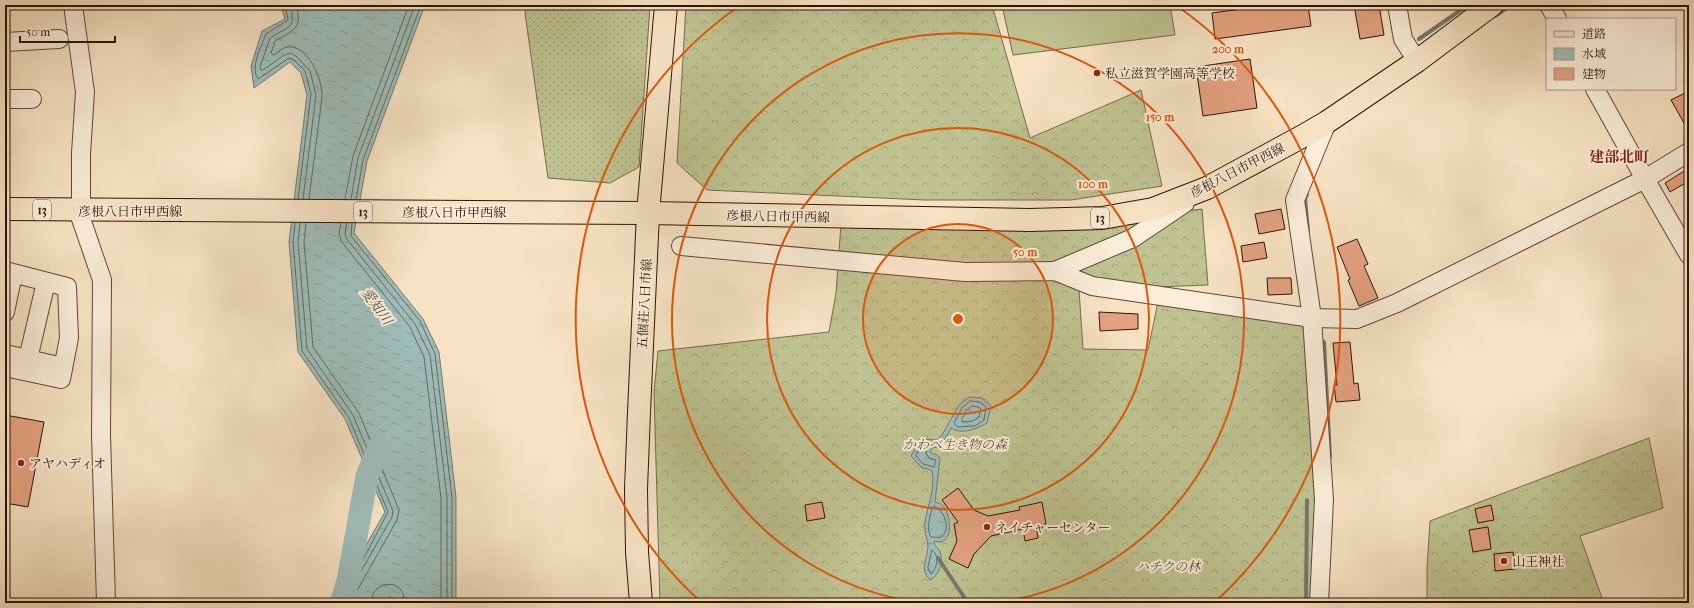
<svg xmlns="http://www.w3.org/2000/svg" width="1694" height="608" font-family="'IM FELL French Canon','Noto Serif JP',serif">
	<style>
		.grass { fill: url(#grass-dots); stroke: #776b4b }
		.forest { fill: url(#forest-crowns); stroke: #776b4b }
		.pitch { fill: #bfc392; stroke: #776b4b }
		.water { fill: url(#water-ripples); stroke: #727971 }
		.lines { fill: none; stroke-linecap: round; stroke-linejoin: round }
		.shore { stroke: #66685e; stroke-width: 1 }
		.stream { stroke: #727971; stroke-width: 4 }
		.river { stroke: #9ebdb9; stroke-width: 23 }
		.building { fill: #e4a17f; stroke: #2f1304 }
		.minor-casing { stroke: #614734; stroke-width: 20 }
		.major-casing { stroke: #2f1304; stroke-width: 24 }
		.minor { stroke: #faedd9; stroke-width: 18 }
		.major { stroke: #f7e3c4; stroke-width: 22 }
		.ring { fill: none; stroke: #df560c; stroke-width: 2 }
		.poi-dot { fill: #8f2418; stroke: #faedd9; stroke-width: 1.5 }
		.labels { text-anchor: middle; stroke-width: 4; stroke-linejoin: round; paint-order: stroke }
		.shield { fill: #faedd9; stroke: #6c5444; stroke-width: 1 }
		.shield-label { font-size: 12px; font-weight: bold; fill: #2f1304 }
		.poi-label { font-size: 13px; fill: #2f1304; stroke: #faedd9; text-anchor: start }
		.street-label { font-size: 13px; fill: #2f1304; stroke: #faedd9 }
		.park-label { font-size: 13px; font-style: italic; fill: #615136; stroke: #faedd9 }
		.water-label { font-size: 14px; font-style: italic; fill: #564e43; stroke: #faedd9 }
		.quarter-label { font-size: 15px; font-weight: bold; fill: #7a1f14; stroke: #faedd9 }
		.centre { fill: #df560c; stroke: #faedd9; stroke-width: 2 }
		.ring-label { font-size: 12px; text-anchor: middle; font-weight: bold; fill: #df560c; stroke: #faedd9; stroke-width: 4; stroke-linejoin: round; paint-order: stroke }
	</style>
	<defs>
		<pattern id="grass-dots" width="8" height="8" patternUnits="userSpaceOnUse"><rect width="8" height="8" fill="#bfc392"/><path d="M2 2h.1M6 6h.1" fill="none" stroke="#a4a77c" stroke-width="1.8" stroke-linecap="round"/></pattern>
		<pattern id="forest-crowns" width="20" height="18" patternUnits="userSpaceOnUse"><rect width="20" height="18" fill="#bfc392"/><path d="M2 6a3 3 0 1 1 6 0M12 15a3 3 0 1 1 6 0" fill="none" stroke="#a4a77c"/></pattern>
		<pattern id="water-ripples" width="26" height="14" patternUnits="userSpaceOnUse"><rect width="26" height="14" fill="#9ebdb9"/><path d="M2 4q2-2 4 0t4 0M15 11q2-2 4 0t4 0" fill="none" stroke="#88a29d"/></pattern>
	</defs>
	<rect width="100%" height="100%" fill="#f7e3c4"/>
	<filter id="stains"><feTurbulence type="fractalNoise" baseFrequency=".005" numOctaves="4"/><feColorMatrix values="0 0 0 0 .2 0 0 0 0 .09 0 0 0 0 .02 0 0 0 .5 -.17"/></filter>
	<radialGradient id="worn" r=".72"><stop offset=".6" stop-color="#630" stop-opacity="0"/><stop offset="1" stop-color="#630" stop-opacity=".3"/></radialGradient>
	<path class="grass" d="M528,5H650L639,167L610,183L548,178L525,13Z"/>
	<g class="forest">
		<path d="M686,5H992L1030,138L1141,90L1162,186L1071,200H925L707,190L677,163Z"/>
		<path d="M1202,209L1208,285L1079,290L1083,349L1148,350L1160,292L1307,313L1319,458L1313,603H660L654,392L658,351L829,332L836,293L841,224L1079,223Z"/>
		<path d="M1649,438L1663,508L1580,536L1602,598L1589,603H1427V569L1430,521Z"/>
	</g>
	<path class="pitch" d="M1002,5H1170L1175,35L1013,55Z"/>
	<g class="water">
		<path d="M281,5H425L367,161L354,233L423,319L439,352L456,497V603H389L390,596L385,603H333L385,512L345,419L298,352L289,242L307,95L301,73L290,62L254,88L251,66L262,31L285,19Z"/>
		<path d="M969,397L982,398L991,406L987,423C976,429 963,435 951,428L941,446L932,448L930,452L932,454H936L940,458L935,502C937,503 939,503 941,504C950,510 955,540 940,542C938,542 936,541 934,541C934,546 938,547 940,552C944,561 939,576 930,580C919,569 928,558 928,545C927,537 924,531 925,523C927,506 936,489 932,471L928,469L922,468L911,456L920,439L937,440L942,435L959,405Z"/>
	</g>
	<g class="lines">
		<g class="shore">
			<path d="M285,5L288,20L266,34C261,47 250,67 258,79L289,58L293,59L305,71L311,94L298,199"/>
			<path d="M290,5C297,30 288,26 270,38L260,67L261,70H263L284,55L290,53L296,56L310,71L316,95L303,199"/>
			<path d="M296,5C303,29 294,30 275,41L271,53L274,55C278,52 282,48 287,47C308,44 323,80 322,97L309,199"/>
			<path d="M345,199L353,156L409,5"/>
			<path d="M351,199L358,158L415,5"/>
			<path d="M356,199L363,160L421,5"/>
			<path d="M295,223L293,242L302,351L349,418L388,512L365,556L337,603"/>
			<path d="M300,223L298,242L307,349L353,415L393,511L392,517L343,603"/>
			<path d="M306,223L304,242L313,347L359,413L399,510L397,520L350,603"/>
			<path d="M341,223L339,234L341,241L410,327L424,357L441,498V603"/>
			<path d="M347,223L345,233L346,238L415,324L430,355L447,498V603"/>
			<path d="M352,223L351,236L420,321L435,354L452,498V603"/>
			<path d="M970,401L980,402L986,407L984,420L975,426L957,427L954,423L962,408Z"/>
			<path d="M972,406L978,407L981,409L979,417L973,421L962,422V419L966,411Z"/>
			<path d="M922,444H928L926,453L929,458L936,460L934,467L923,464L916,456Z"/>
			<path d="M934,506C944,509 952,530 941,537C939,538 934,537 931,537C926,529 930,517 932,508Z"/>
			<path d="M932,550C940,555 937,569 931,574L928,568Z"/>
			<path d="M371,603C372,578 407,578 404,603"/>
		</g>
		<g class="stream">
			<path d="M1495,16L1511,5"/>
			<path d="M1419,39L1468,5"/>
			<path d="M1307,195L1305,198L1308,231"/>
			<path d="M1324,342L1330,457"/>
			<path d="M938,558L966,600L970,603"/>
			<path d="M1306,603L1307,500"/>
		</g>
		<path class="river" d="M341,603L348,581L367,476L380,445"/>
	</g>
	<g class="building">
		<path d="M1271,5H1308L1311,26L1215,39L1212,13Z"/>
		<path d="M1354,5H1379L1384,35L1360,39Z"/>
		<path d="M1250,59L1257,108L1203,116L1196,67Z"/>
		<path d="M1685,93L1689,100V132L1671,100Z"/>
		<path d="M1689,168V181L1670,192L1665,183Z"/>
		<path d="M1281,209L1285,229L1259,234L1255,214Z"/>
		<path d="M1357,239L1368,264L1364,266L1378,298L1359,306L1348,280L1350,279L1337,247Z"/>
		<path d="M1264,242L1267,258L1243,262L1241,246Z"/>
		<path d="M1267,278H1291L1292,294L1268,295Z"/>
		<path d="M1099,312L1138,314V329L1100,331Z"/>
		<path d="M1350,342L1354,384L1358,383L1360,400L1336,402L1334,385H1337L1333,343Z"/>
		<path d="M5,415L44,422L28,507L5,503Z"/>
		<path d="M958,488L974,510L988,516L1020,510L1019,507L1042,502L1046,524L1036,526L1038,538L1025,541L1023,529L991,536L974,554L968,568L949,559L957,541L954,524L958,522L942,500Z"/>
		<path d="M822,502L825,518L807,521L805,505Z"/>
		<path d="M1491,505L1494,520L1478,523L1475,509Z"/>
		<path d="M1488,527L1491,549L1473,552L1469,530Z"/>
		<path d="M1513,552L1515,569L1495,571L1494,554Z"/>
	</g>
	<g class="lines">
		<g class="minor-casing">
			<g id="minor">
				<path d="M73,5L85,92L81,153V199L78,210L102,280L101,435L106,603"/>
				<path d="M1397,5L1403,39L1417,61"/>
				<path d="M1549,5L1557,19"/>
				<path d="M5,42L59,39"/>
				<path d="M1595,89L1645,179L1689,255"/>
				<path d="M5,99H32"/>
				<path d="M681,246L965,272L1055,271L1092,286L1312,318L1357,319L1397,303L1645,179L1689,152"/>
				<path d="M5,271L67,287L69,338L61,379L5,367"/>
				<path d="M1055,271L1133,238L1185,203"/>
				<path d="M5,312L13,274"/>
				<path d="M5,354L63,367"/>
				<path d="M28,359L46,282"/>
				<path d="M1319,603L1324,500L1312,318L1295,200L1327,122"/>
			</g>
		</g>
		<g class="major-casing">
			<g id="major">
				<path d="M5,209L648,213L1030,220L1102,218L1153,209L1207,188L1303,136L1327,122L1417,61L1492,5"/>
				<path d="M641,603L637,552L636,489L639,412L648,213L666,5"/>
			</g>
		</g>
		<use href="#minor" class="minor"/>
		<use href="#major" class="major"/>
	</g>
	<circle cx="958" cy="319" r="95" fill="#df560c" fill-opacity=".12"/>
	<g class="ring">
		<circle cx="958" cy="319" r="95"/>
		<circle cx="958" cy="319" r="191"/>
		<path d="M923 603A286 286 0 1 1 993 603"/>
		<path d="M702 603A382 382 0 0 1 739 6M1177 6A382 382 0 0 1 1214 603"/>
	</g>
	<g class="poi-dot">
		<circle cx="1097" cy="73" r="4"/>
		<circle cx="21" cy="463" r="4"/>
		<circle cx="987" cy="527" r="4"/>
		<circle cx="1504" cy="561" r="4"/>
	</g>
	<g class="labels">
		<g class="shield">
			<rect x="33" y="200" width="18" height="20" rx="3"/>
			<rect x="354" y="202" width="18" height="20" rx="3"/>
			<rect x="1091" y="208" width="18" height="20" rx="3"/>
		</g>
		<g class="shield-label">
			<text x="42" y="214">13</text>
			<text x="363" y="216">13</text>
			<text x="1100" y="222">13</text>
		</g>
		<g class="poi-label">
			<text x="1105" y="78">私立滋賀学園高等学校</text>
			<text x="29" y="468">アヤハディオ</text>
			<text x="995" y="532">ネイチャーセンター</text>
			<text x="1512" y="566">山王神社</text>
		</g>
		<g class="street-label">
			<text transform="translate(1237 170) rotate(-27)" y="5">彦根八日市甲西線</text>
			<text x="130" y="216">彦根八日市甲西線</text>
			<text x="454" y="217">彦根八日市甲西線</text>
			<text transform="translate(778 216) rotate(1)" y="5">彦根八日市甲西線</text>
			<text transform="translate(644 304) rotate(-87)" y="5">五個荘八日市線</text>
		</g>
		<g class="park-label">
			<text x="955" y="449">かわべ生き物の森</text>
			<text x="1168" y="571">ハチクの林</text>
		</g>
		<g class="water-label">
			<text transform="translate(377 306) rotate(54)" y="5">愛知川</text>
		</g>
		<g class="quarter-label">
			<text x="1619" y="162">建部北町</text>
		</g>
	</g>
	<circle cx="958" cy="319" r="6" class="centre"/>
	<g class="ring-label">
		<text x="1228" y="53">200 m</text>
		<text x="1160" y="121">150 m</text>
		<text x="1093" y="188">100 m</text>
		<text x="1025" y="256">50 m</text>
	</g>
	<rect width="1694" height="608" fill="none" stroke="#f7e3c4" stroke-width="20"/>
	<rect x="6" y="6" width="1682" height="596" fill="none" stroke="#2f1304" stroke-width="2"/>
	<rect x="10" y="10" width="1674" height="588" fill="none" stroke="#2f1304"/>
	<rect x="1546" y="18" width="130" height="72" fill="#faedd9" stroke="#a99684"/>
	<rect x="1554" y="31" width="20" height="6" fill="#f7e3c4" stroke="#a99684"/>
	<text x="1582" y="38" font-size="12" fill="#2f1304">道路</text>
	<rect x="1554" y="48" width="20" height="12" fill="url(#water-ripples)" stroke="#a99684"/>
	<text x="1582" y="58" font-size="12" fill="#2f1304">水域</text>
	<rect x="1554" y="68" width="20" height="12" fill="#e4a17f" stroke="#a99684"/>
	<text x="1582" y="78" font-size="12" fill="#2f1304">建物</text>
	<path d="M20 36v6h95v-6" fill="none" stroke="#2f1304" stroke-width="2"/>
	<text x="26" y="36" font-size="12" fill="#2f1304" stroke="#faedd9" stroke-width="3" paint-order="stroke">50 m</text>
	<rect width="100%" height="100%" filter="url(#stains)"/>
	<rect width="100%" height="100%" fill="url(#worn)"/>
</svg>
